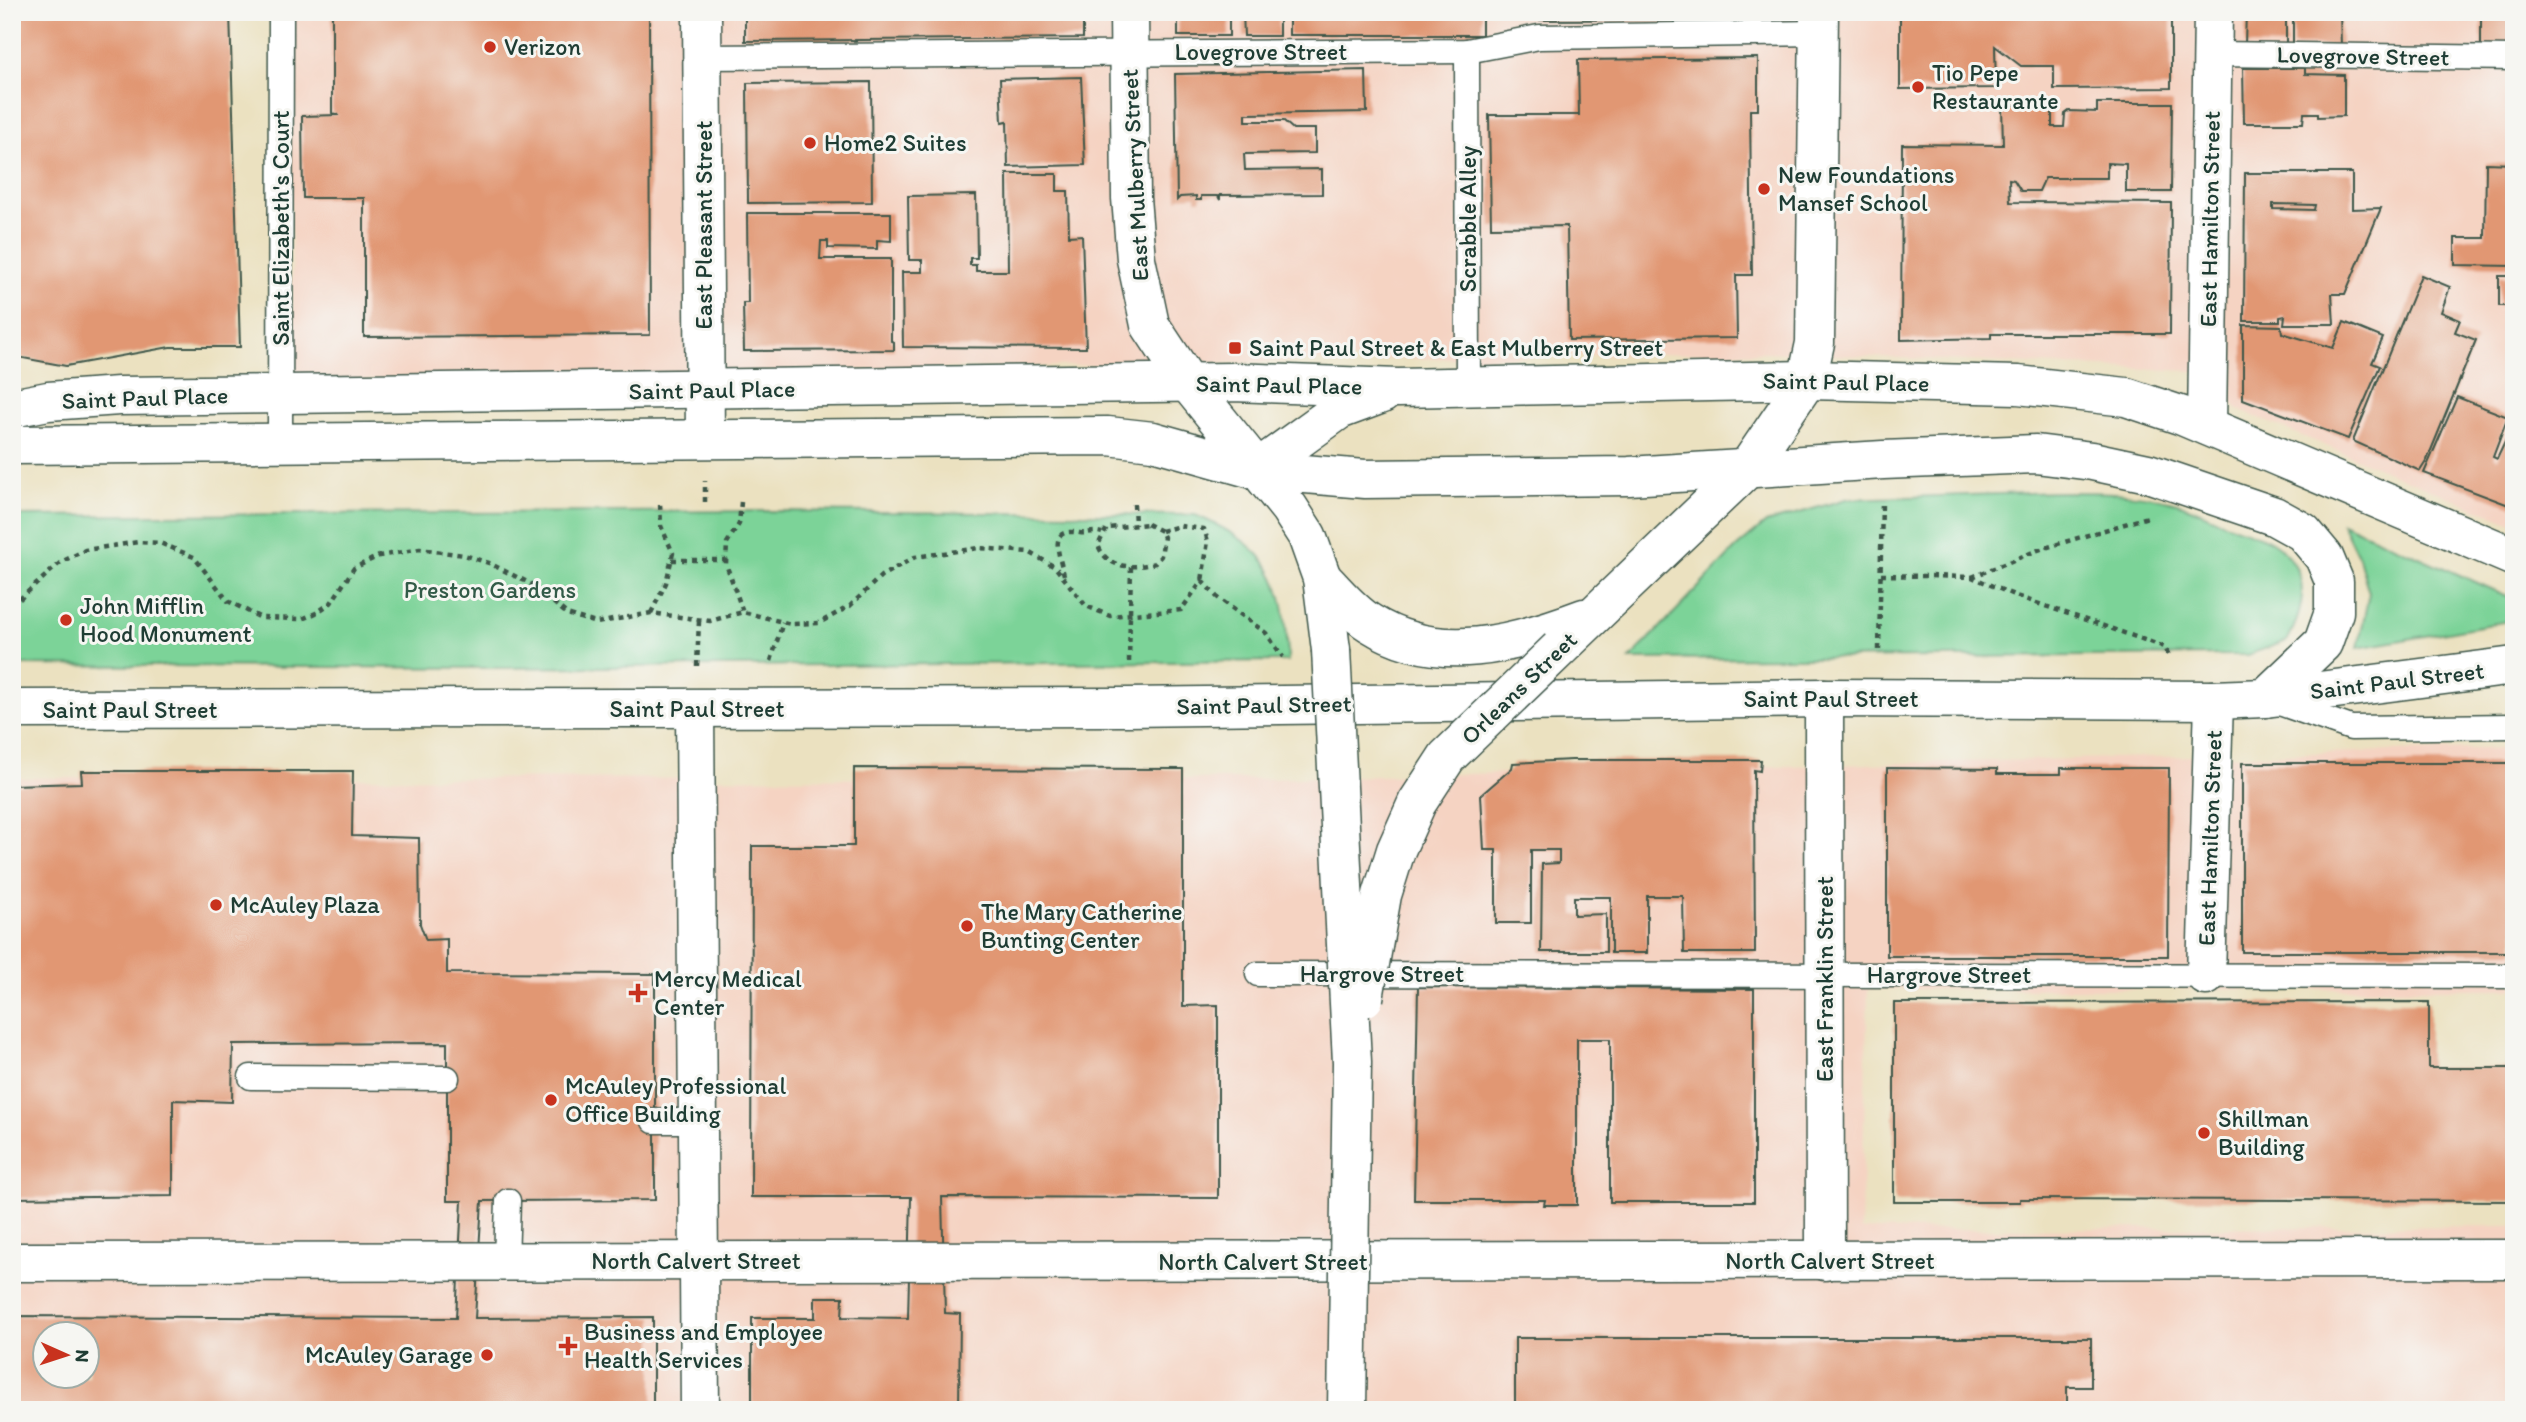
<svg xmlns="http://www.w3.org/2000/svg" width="2526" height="1422" font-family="Itim,sans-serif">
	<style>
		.built { fill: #f5d3c2; fill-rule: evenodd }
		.green { fill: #7cd398; stroke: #4e8866; stroke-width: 2 }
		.building { fill: #e19773; fill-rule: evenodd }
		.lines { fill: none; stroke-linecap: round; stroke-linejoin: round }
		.service-casing { stroke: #3e5649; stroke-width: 27 }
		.minor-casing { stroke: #3e5649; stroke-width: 41 }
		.secondary-casing { stroke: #3e5649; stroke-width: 41 }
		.primary-casing { stroke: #3e5649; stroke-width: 41 }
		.path { stroke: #3e5649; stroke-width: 4.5; stroke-dasharray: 5 5; stroke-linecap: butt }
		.service { stroke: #fff; stroke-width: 24 }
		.minor { stroke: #fff; stroke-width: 38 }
		.secondary { stroke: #fff; stroke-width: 38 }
		.primary { stroke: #fff; stroke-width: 38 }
		.primary-bridge-casing { stroke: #3e5649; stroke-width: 41; stroke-linecap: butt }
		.primary-bridge { stroke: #fff; stroke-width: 38 }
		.poi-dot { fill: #c8321e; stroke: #f6f6f2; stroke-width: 2.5 }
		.labels { text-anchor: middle; stroke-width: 6; stroke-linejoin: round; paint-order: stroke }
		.poi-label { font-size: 24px; fill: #1f3d34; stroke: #f6f6f2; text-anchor: start }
		.street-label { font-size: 24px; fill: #1f3d34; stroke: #f6f6f2 }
		.park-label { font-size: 24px; fill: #325b48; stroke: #f6f6f2 }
	</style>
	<rect width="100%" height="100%" fill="#f6f6f2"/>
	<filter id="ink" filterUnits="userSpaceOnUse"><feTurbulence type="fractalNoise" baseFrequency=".0143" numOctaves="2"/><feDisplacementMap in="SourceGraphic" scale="14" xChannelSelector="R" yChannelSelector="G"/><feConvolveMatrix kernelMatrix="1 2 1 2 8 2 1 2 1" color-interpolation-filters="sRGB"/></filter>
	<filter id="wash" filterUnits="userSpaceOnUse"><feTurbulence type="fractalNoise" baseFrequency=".00686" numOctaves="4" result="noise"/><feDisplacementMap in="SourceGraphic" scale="28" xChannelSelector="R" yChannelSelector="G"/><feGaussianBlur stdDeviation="1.57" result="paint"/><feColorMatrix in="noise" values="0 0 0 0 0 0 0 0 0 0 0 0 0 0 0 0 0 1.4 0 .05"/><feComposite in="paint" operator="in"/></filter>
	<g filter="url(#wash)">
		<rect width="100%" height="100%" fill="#ebe1c0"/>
		<g class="built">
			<path d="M286,12H2514V524L2237,409L2213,372L1767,352L295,381Z"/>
			<path d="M2514,748V989H1868L1861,1230L2514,1226V1410H12V778L1265,779ZM46,1334H88V1376H46Z"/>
		</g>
		<g class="green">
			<path d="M2060,492C2100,492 2139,492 2177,503C2196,509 2214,519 2232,526C2245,531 2260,535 2272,542C2311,568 2307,605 2287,641L2247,655L1630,659L1736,548L1766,523L1846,499Z"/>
			<path d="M770,511L1195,515C1273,548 1286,580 1288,661L490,668L12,665V516Z"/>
			<path d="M2342,523L2514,599V620L2358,648L2369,593L2359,558Z"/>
		</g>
		<g id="blocks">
			<g class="building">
				<path d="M12,12H230L240,347H170L66,366L12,356Z"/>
				<path d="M332,12H649L650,335L364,337V198H303L302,116L339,115L332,113Z"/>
				<path d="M745,12H1083V38L745,41Z"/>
				<rect x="1178" y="12" width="51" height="24"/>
				<path d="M1243,12H1279V36H1244Z"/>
				<rect x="1289" y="12" width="193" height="23"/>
				<path d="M1534,12H1761V19L1534,20Z"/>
				<path d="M1900,12H2171V88L2054,89V66H2021L1995,46L1996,88L1900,89Z"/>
				<path d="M2246,12H2286V46L2245,45Z"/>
				<path d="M2293,12H2340L2341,46L2293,45Z"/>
				<rect x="2481" y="12" width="33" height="36"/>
				<path d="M1758,58V110H1750L1752,275H1736L1737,338L1569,340L1567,226L1491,227L1489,115H1579L1578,60Z"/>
				<path d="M2243,68H2305V74L2344,75V116L2318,117V113H2304L2303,123H2244Z"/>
				<path d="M1366,70L1367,112L1246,114V121H1284L1293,129H1315V153L1244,154L1245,170L1322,169V194L1220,195V200L1218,196H1201V200H1196V196L1180,197L1177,200L1175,74Z"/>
				<path d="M1081,77L1085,165L1008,167L1007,121L1002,122L1000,79Z"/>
				<path d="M871,82L872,202L748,203L747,83Z"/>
				<path d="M2097,103H2172L2171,192H2126V164L2107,163V178H2045L2039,191H2021L2014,180L2009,179L2010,202L2171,203L2170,334H1991V338L1901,340L1902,144L2003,145L2002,105H2052V127H2064L2065,114L2069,111L2097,112Z"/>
				<path d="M2486,163L2514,164V266L2455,265V238H2485Z"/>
				<path d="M2245,173H2352V209L2381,208L2345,294H2332L2334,324H2284L2285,316L2280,317V321H2244ZM2273,204L2315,205L2314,210L2273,209Z"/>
				<path d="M1007,174H1057V191H1068L1069,236L1082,235L1086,348L903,347L902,272H922V260H909L908,196L976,195L977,258H970V265H976V271H1008Z"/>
				<path d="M747,213H891V241L877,240V249L828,248V241H821L820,259H891V341L894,342V350L744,351L743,303H748Z"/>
				<path d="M2421,275L2450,287L2441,312L2460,320L2455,332L2476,340L2427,460L2420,471L2353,441Z"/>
				<rect x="2499" y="276" width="15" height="30"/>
				<path d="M2344,322L2383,338L2372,363L2380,366L2348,439L2243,399V325L2281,326L2282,333L2333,348Z"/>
				<path d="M2457,397L2508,417L2493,457L2497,459L2514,423V507L2424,473Z"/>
				<path d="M1572,760H1761L1760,771L1754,770L1755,953H1684L1683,896H1647V953H1611V897H1574V915L1606,914V952H1541L1542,864L1559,863V850H1531V923H1496V850H1484L1481,795L1512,768L1513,763Z"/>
				<rect x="2242" y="763" width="272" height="189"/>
				<path d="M854,768L1183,769V1006L1218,1005V1198L942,1197L945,1313L960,1314L959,1410H752V1318H815V1297H843L842,1317L908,1318L911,1197H751L752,846H854Z"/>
				<path d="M1887,768L1997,769V774H2061V768H2169L2168,956H1887Z"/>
				<path d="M81,771H353L352,836L419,838L420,924L426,940L447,939V973L655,974V1200L482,1201L475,1318L653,1317V1410H12V1316L456,1318L462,1201H447V1043L233,1044L232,1102L173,1100V1196L12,1198V785L82,783ZM46,1334H88V1376H46Z"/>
				<path d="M1418,987L1754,989V1202H1610V1039H1577V1205H1544L1545,1200H1414Z"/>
				<path d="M2429,1002V1068H2514V1201L2020,1199V1202H1894V1003Z"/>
				<path d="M1515,1338H2091V1387H2067V1410H1515Z"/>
			</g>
		</g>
	</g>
	<g filter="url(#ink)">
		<use href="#blocks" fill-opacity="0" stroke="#3e5649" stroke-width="2"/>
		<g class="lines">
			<g class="service-casing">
				<g id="service">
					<path d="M1467,51L1468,386"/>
					<path d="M2213,54L2514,58"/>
					<path d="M703,57L1467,51L1539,37L1818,33"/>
					<path d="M280,443L281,12"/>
					<path d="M2274,701L2351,728L2514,726"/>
					<path d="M1258,974L2514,976"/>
					<path d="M251,1077L447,1078"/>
					<path d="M654,1121H698"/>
					<path d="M506,1261L508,1201"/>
				</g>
			</g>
			<g class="minor-casing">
				<g id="minor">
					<path d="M702,12L705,438"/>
					<path d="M2207,426L2213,12"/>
					<path d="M1824,698L1825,1261"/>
					<path d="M2206,976L2214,700"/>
				</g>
			</g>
			<g class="secondary-casing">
				<path id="secondary" d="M695,709L700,1410"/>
			</g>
			<g class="primary-casing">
				<g id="primary">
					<path d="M1129,12L1131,198L1136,259L1150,325L1189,384L1289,508L1307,536L1322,578L1331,650"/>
					<path d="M12,408L48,401L119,396L1233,382L1398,388L1807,380L2018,385L2126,397L2180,415L2514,557"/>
					<path d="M12,445L1108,436L1153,441L1256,470L1365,479L1629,476L1883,460L2036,454L2092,461L2148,473L2274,516L2303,532L2324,557L2334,581V612L2323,643L2265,698"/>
					<path d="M1256,470L1339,410L1382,394"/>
					<path d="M1322,578C1337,593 1352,612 1370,623C1438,666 1515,644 1584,618"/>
					<path d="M1559,649L1746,470L1807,380L1815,343L1819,12"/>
					<path d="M12,709L1128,707L1824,698L2214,700L2265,698L2514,666"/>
					<path d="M12,1262L2514,1259"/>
				</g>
			</g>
			<g class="path">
				<path d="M705,502V481"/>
				<path d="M741,502L739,524L727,543L726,564L743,612"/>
				<path d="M1134,504L1135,525"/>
				<path d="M1147,524L1161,531L1164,537L1161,556L1155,563C1132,569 1107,569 1098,545L1107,528Z"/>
				<path d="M1161,531L1180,526L1204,529L1208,541L1202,581"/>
				<path d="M672,560H726"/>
				<path d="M1064,575C1059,554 1047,526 1080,533C1088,534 1093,530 1102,533"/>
				<path d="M1881,575L1972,577L2016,596L2165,647L2169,656"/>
				<path d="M1972,577L2038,550L2148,517"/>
				<path d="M12,606L61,562L85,550L138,542L160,543L194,557L228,601L261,618L302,619L316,613L331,603L354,568L379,556L420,549L464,555L489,563L531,584L567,614L596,623L651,613L710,621L743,612L791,624L819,623L850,606L881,576L915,557L979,548L1029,552L1055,567L1086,606L1110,616L1181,610L1202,581L1217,597L1266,633L1283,657"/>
				<path d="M651,613L666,583L673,553L661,526L660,503"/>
				<path d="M1879,650L1882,501"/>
				<path d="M771,661L783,622"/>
				<path d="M1129,662L1131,565"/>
				<path d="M697,666L699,621"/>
			</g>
			<use href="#service" class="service"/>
			<use href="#minor" class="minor"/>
			<use href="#secondary" class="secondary"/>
			<use href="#primary" class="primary"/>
			<g class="primary-bridge-casing">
				<g id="primary-bridge">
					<path d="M1331,650L1352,1062L1347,1410"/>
					<path d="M1364,998L1382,895L1396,850L1417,803L1447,757L1559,649"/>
				</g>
			</g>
			<use href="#primary-bridge" class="primary-bridge"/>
		</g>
	</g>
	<g class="poi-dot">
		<circle cx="490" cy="47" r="7"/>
		<circle cx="1918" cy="87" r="7"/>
		<circle cx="810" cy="143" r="7"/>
		<circle cx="1764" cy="189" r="7"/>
		<rect x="1228" y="341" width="14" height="14" rx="3.5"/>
		<circle cx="66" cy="620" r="7"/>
		<circle cx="216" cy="905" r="7"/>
		<circle cx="967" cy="926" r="7"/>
		<path d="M634.5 982.5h7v7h7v7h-7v7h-7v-7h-7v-7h7z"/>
		<circle cx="551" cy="1100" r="7"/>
		<circle cx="2204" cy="1133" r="7"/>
		<path d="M564.5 1335.5h7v7h7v7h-7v7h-7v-7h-7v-7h7z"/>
		<circle cx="487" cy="1355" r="7"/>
	</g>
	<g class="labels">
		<g class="poi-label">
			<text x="504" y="55">Verizon</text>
			<text x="1932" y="81">Tio Pepe<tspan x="1932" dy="28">Restaurante</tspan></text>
			<text x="824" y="151">Home2 Suites</text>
			<text x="1778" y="183">New Foundations<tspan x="1778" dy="28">Mansef School</tspan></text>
			<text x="1249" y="356">Saint Paul Street &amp; East Mulberry Street</text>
			<text x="80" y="614">John Mifflin<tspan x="80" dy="28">Hood Monument</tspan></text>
			<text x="230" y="913">McAuley Plaza</text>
			<text x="981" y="920">The Mary Catherine<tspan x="981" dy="28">Bunting Center</tspan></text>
			<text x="654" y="987">Mercy Medical<tspan x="654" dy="28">Center</tspan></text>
			<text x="565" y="1094">McAuley Professional<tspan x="565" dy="28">Office Building</tspan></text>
			<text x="2218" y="1127">Shillman<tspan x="2218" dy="28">Building</tspan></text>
			<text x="584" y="1340">Business and Employee<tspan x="584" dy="28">Health Services</tspan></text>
			<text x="473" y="1363" text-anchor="end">McAuley Garage</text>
		</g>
		<g class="street-label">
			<text x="1261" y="60">Lovegrove Street</text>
			<text transform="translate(2363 56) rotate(1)" y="8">Lovegrove Street</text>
			<text transform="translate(1135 175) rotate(-93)" y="8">East Mulberry Street</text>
			<text transform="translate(1468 219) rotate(-90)" y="8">Scrabble Alley</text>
			<text transform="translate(2210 219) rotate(-89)" y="8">East Hamilton Street</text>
			<text transform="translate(704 225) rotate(-90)" y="8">East Pleasant Street</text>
			<text transform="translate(281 228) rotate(-90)" y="8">Saint Elizabeth's Court</text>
			<text transform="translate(1846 382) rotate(1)" y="8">Saint Paul Place</text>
			<text transform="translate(1279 385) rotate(1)" y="8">Saint Paul Place</text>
			<text transform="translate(712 390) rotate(-1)" y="8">Saint Paul Place</text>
			<text transform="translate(145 398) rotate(-2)" y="8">Saint Paul Place</text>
			<text transform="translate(2397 681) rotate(-7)" y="8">Saint Paul Street</text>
			<text transform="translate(1519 688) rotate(-44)" y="8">Orleans Street</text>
			<text x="1831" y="707">Saint Paul Street</text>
			<text transform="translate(1264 705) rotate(-1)" y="8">Saint Paul Street</text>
			<text x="697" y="717">Saint Paul Street</text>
			<text x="130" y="718">Saint Paul Street</text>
			<text transform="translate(2210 838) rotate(-88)" y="8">East Hamilton Street</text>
			<text x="1382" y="982">Hargrove Street</text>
			<text x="1949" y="983">Hargrove Street</text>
			<text transform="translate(1825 979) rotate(-90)" y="8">East Franklin Street</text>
			<text x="696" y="1269">North Calvert Street</text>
			<text x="1830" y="1269">North Calvert Street</text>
			<text x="1263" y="1270">North Calvert Street</text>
		</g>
		<g class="park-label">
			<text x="490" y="598">Preston Gardens</text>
		</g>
	</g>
	<rect width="2526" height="1422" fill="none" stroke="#f6f6f2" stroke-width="42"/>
	<g transform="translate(66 1355) rotate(93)"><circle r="33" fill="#f6f6f2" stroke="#a0aca6" stroke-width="2"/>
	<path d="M0-5L12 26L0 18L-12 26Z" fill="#c8321e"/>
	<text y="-10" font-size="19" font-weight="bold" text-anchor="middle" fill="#1f3d34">N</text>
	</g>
</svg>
